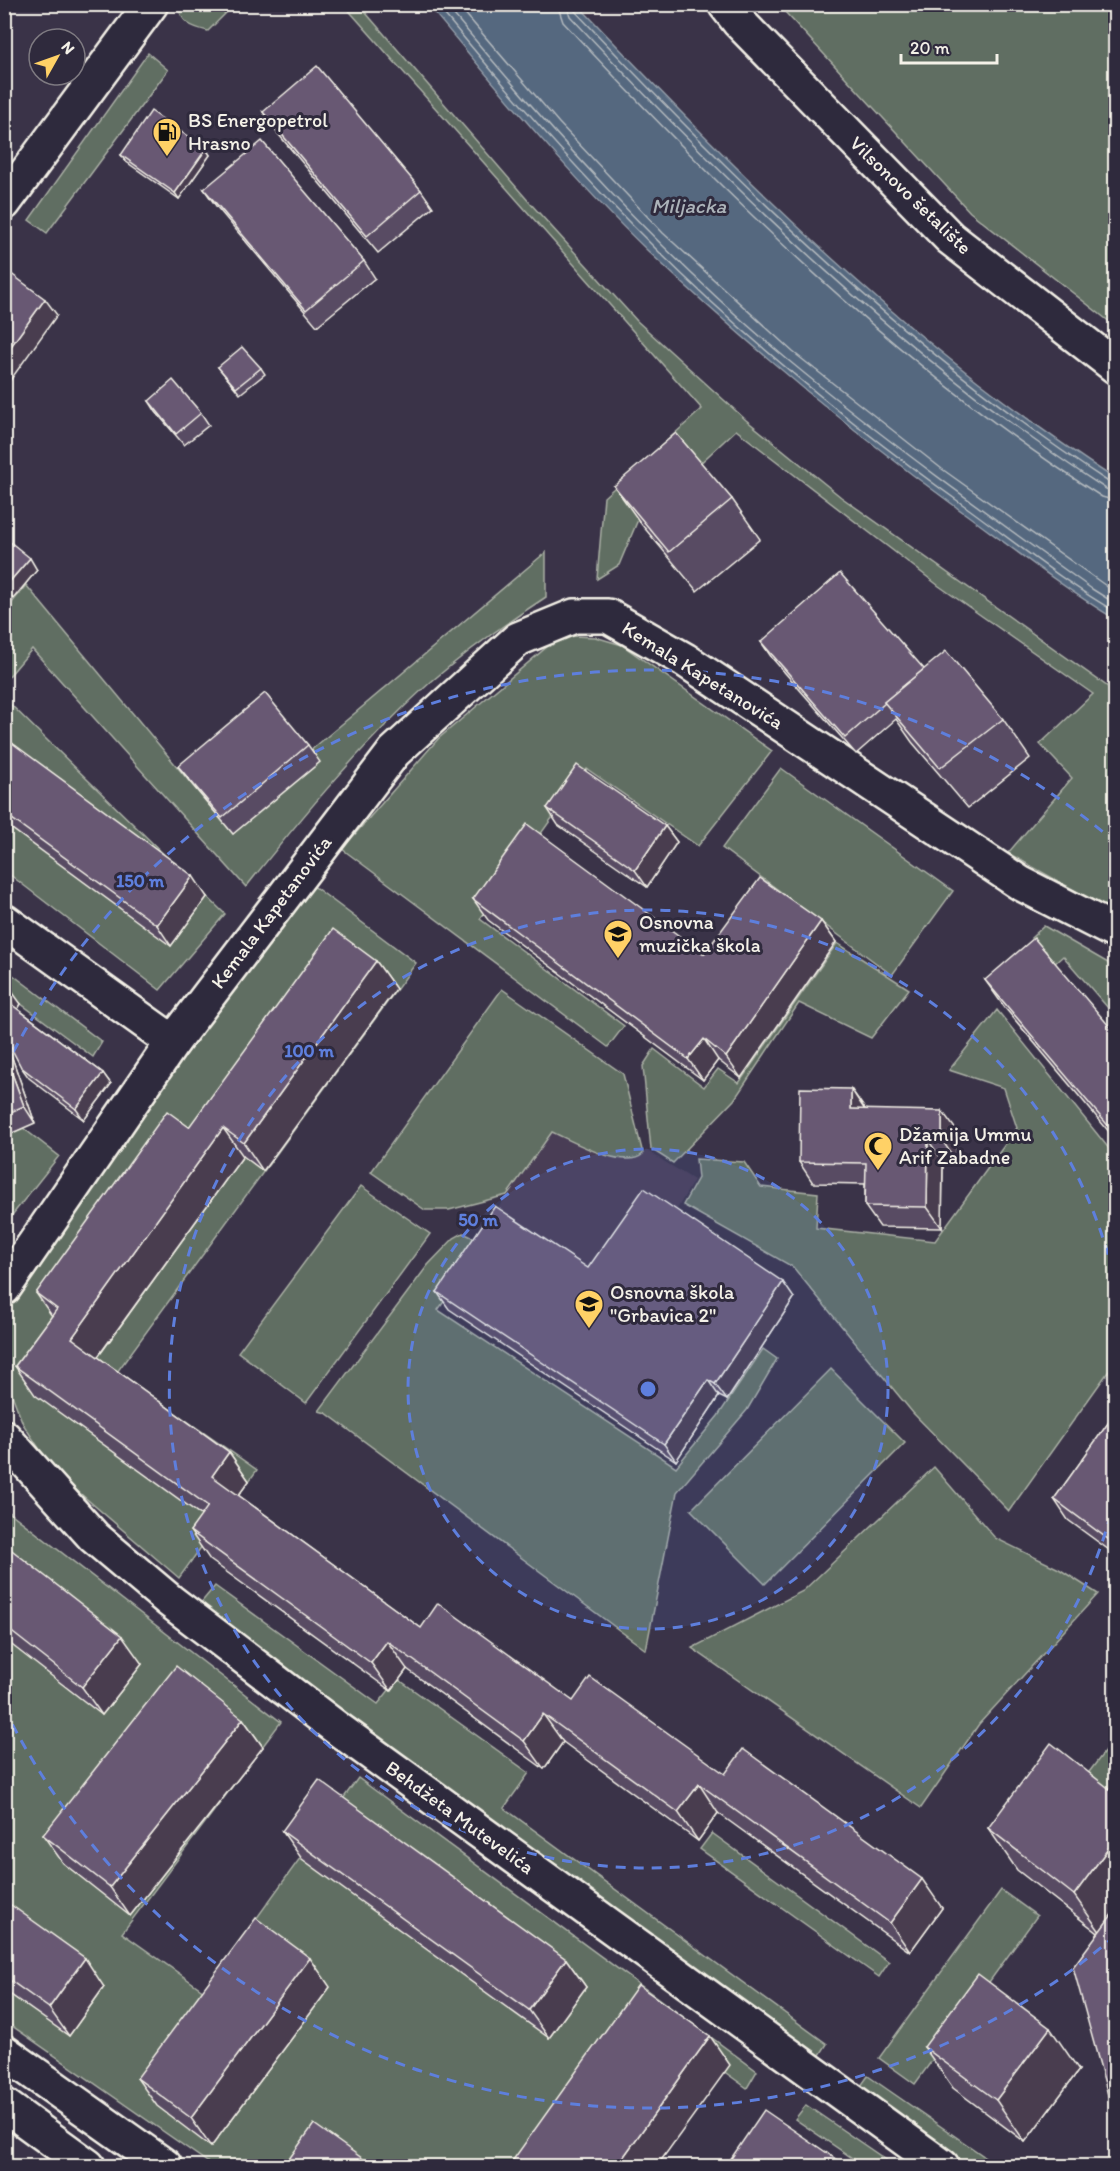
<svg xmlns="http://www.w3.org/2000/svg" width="1120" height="2171" font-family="Itim,sans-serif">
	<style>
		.built { fill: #483e55 }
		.green { fill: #616e62; stroke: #aab0a5; stroke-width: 1.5 }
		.water { fill: #54677f; stroke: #949ea9; stroke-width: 1.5 }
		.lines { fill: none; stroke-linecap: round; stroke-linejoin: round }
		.shore { stroke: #b4babe; stroke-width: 1.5 }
		.street-casing { stroke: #f4f1e8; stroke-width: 38 }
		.secondary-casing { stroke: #f4f1e8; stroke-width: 38 }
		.street { stroke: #2f2a3d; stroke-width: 33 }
		.secondary { stroke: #2f2a3d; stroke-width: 33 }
		.wall { fill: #594c63; stroke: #f4f1e8; stroke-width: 1.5 }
		.shaded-wall { fill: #493e50; stroke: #f4f1e8; stroke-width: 1.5 }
		.building { fill: #685873; stroke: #f4f1e8; stroke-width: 1.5 }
		.ring { fill: none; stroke: #5e7fdd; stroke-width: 3; stroke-dasharray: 10 8 }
		.labels { text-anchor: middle; stroke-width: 6; stroke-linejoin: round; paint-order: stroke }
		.poi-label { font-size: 20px; fill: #f4f1e8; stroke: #2f2a3d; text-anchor: start }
		.street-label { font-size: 20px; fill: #f4f1e8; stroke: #2f2a3d }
		.water-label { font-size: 21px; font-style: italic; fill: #acb3b9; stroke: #2f2a3d }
		.centre { fill: #5e7fdd; stroke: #2f2a3d; stroke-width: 3 }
		.ring-label { font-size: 18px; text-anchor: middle; font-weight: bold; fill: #5e7fdd; stroke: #2f2a3d; stroke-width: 6; stroke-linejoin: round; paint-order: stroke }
	</style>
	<rect width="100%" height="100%" fill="#3a3348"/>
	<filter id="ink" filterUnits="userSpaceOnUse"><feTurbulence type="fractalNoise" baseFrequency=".0167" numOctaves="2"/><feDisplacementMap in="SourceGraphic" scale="12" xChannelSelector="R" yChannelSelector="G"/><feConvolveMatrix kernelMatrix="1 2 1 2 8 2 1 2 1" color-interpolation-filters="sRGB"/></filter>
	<g filter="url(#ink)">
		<path class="built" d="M552,1132L643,1154L646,1150L694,1180L673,1216L599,1285L493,1215Z"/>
		<g class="green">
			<path d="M178,5V4L234,5L208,31C191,27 181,23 178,5Z"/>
			<path d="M344,5H359L530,203L637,321L746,420L841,497L1115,692V913L1008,853L1072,778L1040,744L1093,694L939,586L736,430L637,522L619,565L597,579L604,497L702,409Z"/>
			<path d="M791,5H1115V326L970,212L785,12Z"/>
			<path d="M148,53L168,70L47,233L29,220Z"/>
			<path d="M546,552V597C506,623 468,650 432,681C366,739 301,818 246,887L32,649L5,681L4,613L26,585L233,834L310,751Z"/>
			<path d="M574,636L595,637L622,645L772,751L698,846L587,769L480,919L624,1026L608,1047L342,849L438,739L554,641Z"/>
			<path d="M4,698L225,914L160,990L5,871Z"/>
			<path d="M781,768L953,891L892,975L722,848Z"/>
			<path d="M308,882L416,963L117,1372L257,1470L179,1578L54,1471L23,1424L8,1384L7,1294Z"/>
			<path d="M1044,926L1115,967V1016L1063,956L1005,1008L1046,951L1031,938Z"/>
			<path d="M837,943L909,989L871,1038L799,1003L734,1100L673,1163L651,1149L643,1066L654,1049L704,1087L718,1069L739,1083Z"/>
			<path d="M5,969L102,1042L93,1057L5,992Z"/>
			<path d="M502,989L623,1074L643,1154C625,1171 572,1141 552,1132L507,1195L449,1210H425L371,1172Z"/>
			<path d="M997,1010L1115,1156V1366L1113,1365L1009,1511L913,1413L793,1267L683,1205L698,1178L696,1159L744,1162L761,1187L818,1193L816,1228L935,1241L1017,1128L1004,1088L949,1070Z"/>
			<path d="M5,1114L59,1156L5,1224Z"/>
			<path d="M361,1186L430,1234L306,1403L238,1352Z"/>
			<path d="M463,1233L485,1243L438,1310L676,1467L718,1416L763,1349L777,1359L747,1410L677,1492L646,1650L326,1413L319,1411L428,1265L454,1238Z"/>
			<path d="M831,1369L905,1443L765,1584L691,1510Z"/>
			<path d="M934,1467L995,1538L1059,1569L1098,1594L979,1724L921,1808L692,1648L803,1591Z"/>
			<path d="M4,1508L281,1722L122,1933L204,1991L358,1778L757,2071L747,2088L631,2005L513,2166H213L5,2021Z"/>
			<path d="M215,1586L378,1704L398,1679L529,1773L504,1808L827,2044L818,2058L199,1605Z"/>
			<path d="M1115,1738H1116L1115,1798L1080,1784Z"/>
			<path d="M712,1833L889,1962L879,1977L700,1849Z"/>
			<path d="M1001,1890L1037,1916L915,2084L879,2058Z"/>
			<path d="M868,2076L998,2166H968L858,2090Z"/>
			<path d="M806,2105L895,2166H864L795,2119Z"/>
		</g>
		<path class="water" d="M428,5H578C744,181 911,347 1115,479V619C1064,588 1016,551 967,515C855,434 749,346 648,251C569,175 498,89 428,5Z"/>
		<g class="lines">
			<g class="shore">
				<path d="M436,4C504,87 575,169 651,244C748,341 857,429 969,509C1017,544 1064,582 1116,612"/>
				<path d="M445,4C550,131 662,255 788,360C886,441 989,515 1092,589L1116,604"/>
				<path d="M457,4L559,123L663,233L793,352L942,469L1116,593"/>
				<path d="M557,4L563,22C726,197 899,367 1102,497L1116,501"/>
				<path d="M566,4L570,16C733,190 904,358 1106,489L1116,492"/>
				<path d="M574,4L575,11C739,185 909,352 1110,483L1116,484"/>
			</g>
			<g class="street-casing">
				<g id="street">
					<path d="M725,4L739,22L950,238L1116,367"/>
					<path d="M4,921L173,1042"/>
					<path d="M4,1288L173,1042L394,752L518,639L574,616H608L685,660L1020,883L1116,932"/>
					<path d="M4,1437L94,1537L170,1601L338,1729L942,2166"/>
				</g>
			</g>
			<g class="secondary-casing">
				<g id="secondary">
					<path d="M4,203L151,4"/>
					<path d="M4,2052L165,2166"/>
					<path d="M4,2105L88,2166"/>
				</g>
			</g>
			<use href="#street" class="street"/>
			<use href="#secondary" class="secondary"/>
		</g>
		<g class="wall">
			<path d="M263,112L421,190L433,207L378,253L274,129Z"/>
			<path d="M206,149L210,155L179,199L125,161L121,155Z"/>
			<path d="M204,189L364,261L375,278L317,326L216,206Z"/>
			<path d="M218,367L261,368L265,374L240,394Z"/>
			<path d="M149,401L201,413L209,425L184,445L156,412Z"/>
			<path d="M614,486L732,499L760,539L697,591L642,525Z"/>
			<path d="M4,537L37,570L13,599L4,591Z"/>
			<path d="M761,642L924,669L1003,719L1030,758L968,808L912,742L896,719L856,754L772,658Z"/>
			<path d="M4,737L207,897L171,946L4,823Z"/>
			<path d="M308,745L320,762L233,834L190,782L178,766Z"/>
			<path d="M547,808L665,826L677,842L647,887L558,825Z"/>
			<path d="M473,899L704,954L821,921L836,942L741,1078L718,1060L703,1080L488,920Z"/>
			<path d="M376,961L396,989L263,1171L243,1156L98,1357L229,1452L249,1481L238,1495L421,1628L725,1774L942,1908L910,1952L718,1813L698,1841L563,1742L544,1769L407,1669L391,1691L210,1560L190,1531L202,1516L35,1395L15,1366L52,1316L36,1293L189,1127Z"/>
			<path d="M985,980L1116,1034V1140L1005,1008Z"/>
			<path d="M4,988L21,1004L18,1009L103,1073L111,1084L84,1120L29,1078L21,1067Z"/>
			<path d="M4,1035L35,1123L10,1134L4,1126Z"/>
			<path d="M851,1089L865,1109L957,1131L956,1161H943L942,1228L880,1227L865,1206V1184L813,1183L799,1162Z"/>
			<path d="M588,1268L794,1298L727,1400L719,1396L676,1461L449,1309L437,1292Z"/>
			<path d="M1116,1412V1555L1068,1520L1054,1499Z"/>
			<path d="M4,1544L142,1664L102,1715L4,1639Z"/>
			<path d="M243,1719L263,1747L130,1916L63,1863L43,1835Z"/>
			<path d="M1116,1794V2124L1098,1933L1017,1870L988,1828Z"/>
			<path d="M282,1831L566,1959L586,1987L549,2038L302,1859Z"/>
			<path d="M4,1900L104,1987L69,2036L4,1990Z"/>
			<path d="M330,1987L211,2147L157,2106L137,2078Z"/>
			<path d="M924,2047L1079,2070L1025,2142L953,2088Z"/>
		</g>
		<g class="shaded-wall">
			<path d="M206,149L210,155L179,199L175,193Z"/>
			<path d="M45,299L57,315L4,389V356Z"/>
			<path d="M30,558L37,570L13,599L5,587Z"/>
			<path d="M665,826L677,842L647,887L635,870Z"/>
			<path d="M193,876L207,897L171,946L157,925Z"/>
			<path d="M821,921L836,942L741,1078L726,1057Z"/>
			<path d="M376,961L396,989L263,1171L244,1143Z"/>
			<path d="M13,993L21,1004L15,1013L7,1001Z"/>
			<path d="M4,1035L35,1123L24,1106L4,1052Z"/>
			<path d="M704,1039L718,1060L703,1080L688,1059Z"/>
			<path d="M103,1073L111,1084L84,1120L76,1109Z"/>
			<path d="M851,1089L865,1110L851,1109Z"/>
			<path d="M942,1111L957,1131L956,1161L942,1140Z"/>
			<path d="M223,1128L243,1156L91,1366L72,1338Z"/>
			<path d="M928,1140L943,1161L942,1228L927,1207Z"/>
			<path d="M783,1282L794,1298L727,1400L715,1384Z"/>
			<path d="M708,1380L719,1396L676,1461L664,1444Z"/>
			<path d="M229,1452L249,1481L232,1504L212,1476Z"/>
			<path d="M122,1636L142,1664L102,1715L82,1687Z"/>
			<path d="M387,1641L407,1669L391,1691L371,1663Z"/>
			<path d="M543,1714L563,1742L544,1769L524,1741Z"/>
			<path d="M243,1719L263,1747L130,1916L110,1887Z"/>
			<path d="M699,1784L718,1813L698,1841L678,1812Z"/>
			<path d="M1116,1838V1919L1103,1936L1074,1895Z"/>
			<path d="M922,1879L942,1908L910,1952L890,1923Z"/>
			<path d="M85,1958L104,1987L69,2036L49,2008Z"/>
			<path d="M310,1958L330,1987L211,2147L191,2118Z"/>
			<path d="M566,1959L586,1987L549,2038L529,2010Z"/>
			<path d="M1050,2028L1079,2070L1025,2142L996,2100Z"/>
			<path d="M710,2036L730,2065L657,2166H617Z"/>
		</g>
		<g class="building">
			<path d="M317,66L421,190L367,236L263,112Z"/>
			<path d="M151,111L206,149L175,193L121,155Z"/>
			<path d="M262,141L364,261L306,310L204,189Z"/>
			<path d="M6,270L45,299L4,356V272Z"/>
			<path d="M242,347L261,368L236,388L218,367Z"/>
			<path d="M173,380L201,413L176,434L149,401Z"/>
			<path d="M676,433L732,499L669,552L614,486Z"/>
			<path d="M4,537L30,558L5,587H4Z"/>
			<path d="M840,573L924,669L884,702L885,703L845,738L761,642Z"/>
			<path d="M946,651L1003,719L940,768L884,702Z"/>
			<path d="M265,693L308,745L222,818L178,766Z"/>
			<path d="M4,737L193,876L157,925L4,813Z"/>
			<path d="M577,765L665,826L635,870L547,808Z"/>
			<path d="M527,824L704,954L760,878L821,921L726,1057L704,1039L688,1059L473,899Z"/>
			<path d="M333,929L376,961L244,1143L223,1128L72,1338L229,1452L212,1476L421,1628L438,1603L573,1701L590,1677L725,1774L743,1749L922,1879L890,1923L699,1784L678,1812L543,1714L524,1741L387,1641L371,1663L190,1531L208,1506L15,1366L57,1309L36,1293L167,1111L189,1127Z"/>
			<path d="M1034,938L1116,1034V1135L985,980Z"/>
			<path d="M4,988L13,993L7,1001L103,1073L76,1109L21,1067L4,1034Z"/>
			<path d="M4,1052L24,1106L4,1115Z"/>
			<path d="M800,1088L851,1089V1109L942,1111V1140H928L927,1207L865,1206L866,1163L799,1162Z"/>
			<path d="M644,1188L783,1282L715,1384L708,1380L664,1444L437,1292L495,1206L588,1268Z"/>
			<path d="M1116,1412V1545L1054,1499Z"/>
			<path d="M4,1544L122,1636L82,1687L4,1626Z"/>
			<path d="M176,1666L243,1719L110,1887L43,1835Z"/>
			<path d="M1051,1743L1116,1794V1838L1074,1895L988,1828Z"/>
			<path d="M319,1780L566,1959L529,2010L282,1831Z"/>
			<path d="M4,1900L85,1958L49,2008L4,1976Z"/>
			<path d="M1116,1909V2124L1073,1967Z"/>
			<path d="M256,1918L310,1958L191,2118L137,2078Z"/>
			<path d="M978,1974L1050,2028L996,2100L924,2047Z"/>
			<path d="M638,1985L710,2036L617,2166H522L513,2160Z"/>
			<path d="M764,2110L846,2166H739L730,2160Z"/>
			<path d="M314,2124L373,2166H284Z"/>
		</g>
	</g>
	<circle cx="648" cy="1389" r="240" fill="#5e7fdd" fill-opacity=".12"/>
	<g class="ring">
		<circle cx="648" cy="1389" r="240"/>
		<path d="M1115 1497A479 479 0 1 1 1115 1281"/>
		<path d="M1115 1936A719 719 0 0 1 5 1710M5 1068A719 719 0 0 1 1115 842"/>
	</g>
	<defs>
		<g id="fuel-pin" transform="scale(1.5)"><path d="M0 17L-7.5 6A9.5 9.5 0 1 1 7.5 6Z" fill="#ffd166" stroke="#2f2a3d"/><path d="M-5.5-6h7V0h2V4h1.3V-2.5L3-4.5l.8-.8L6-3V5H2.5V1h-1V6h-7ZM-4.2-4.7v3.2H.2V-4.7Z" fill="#111"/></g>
		<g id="school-pin" transform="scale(1.5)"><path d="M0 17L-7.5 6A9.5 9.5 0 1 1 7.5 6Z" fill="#ffd166" stroke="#2f2a3d"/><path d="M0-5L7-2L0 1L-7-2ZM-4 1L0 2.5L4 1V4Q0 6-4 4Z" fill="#111"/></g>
		<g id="mosque-pin" transform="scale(1.5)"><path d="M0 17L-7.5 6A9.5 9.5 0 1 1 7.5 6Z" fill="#ffd166" stroke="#2f2a3d"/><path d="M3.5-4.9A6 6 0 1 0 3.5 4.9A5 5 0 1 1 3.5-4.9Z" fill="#111"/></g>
	</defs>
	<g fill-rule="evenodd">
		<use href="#fuel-pin" x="167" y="132"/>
		<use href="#school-pin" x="618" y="934"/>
		<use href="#mosque-pin" x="878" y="1146"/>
		<use href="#school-pin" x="589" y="1304"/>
	</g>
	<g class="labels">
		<g class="poi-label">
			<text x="188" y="127">BS Energopetrol<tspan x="188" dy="23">Hrasno</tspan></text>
			<text x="639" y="929">Osnovna<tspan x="639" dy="23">muzička škola</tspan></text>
			<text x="899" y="1141">Džamija Ummu<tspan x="899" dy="23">Arif Zabadne</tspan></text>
			<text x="610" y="1299">Osnovna škola<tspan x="610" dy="23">"Grbavica 2"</tspan></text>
		</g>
		<g class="street-label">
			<text transform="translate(911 195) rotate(44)" y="7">Vilsonovo šetalište</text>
			<text transform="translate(703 675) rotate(32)" y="7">Kemala Kapetanovića</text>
			<text transform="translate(271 912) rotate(-53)" y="7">Kemala Kapetanovića</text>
			<text transform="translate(460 1817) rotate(36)" y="7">Behdžeta Mutevelića</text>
		</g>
		<g class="water-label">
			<text x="689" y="213">Miljacka</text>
		</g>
	</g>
	<circle cx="648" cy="1389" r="9" class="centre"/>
	<g class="ring-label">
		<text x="140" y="887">150 m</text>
		<text x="309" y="1057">100 m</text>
		<text x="478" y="1226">50 m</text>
	</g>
	<rect width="1120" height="2171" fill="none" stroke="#2f2a3d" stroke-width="24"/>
	<rect x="12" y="12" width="1096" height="2147" fill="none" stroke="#f4f1e8" stroke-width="2" filter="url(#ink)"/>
	<g transform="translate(57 57) rotate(50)"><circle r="28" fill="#2f2a3d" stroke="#7e7a81" stroke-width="1.5"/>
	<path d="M0-4.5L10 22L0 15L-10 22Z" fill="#ffd166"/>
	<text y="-9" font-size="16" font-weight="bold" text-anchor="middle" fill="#f4f1e8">N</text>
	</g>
	<path d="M901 54v9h96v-9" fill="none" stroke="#f4f1e8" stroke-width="3"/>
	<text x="910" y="54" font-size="18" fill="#f4f1e8" stroke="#2f2a3d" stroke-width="4.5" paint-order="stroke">20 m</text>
</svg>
